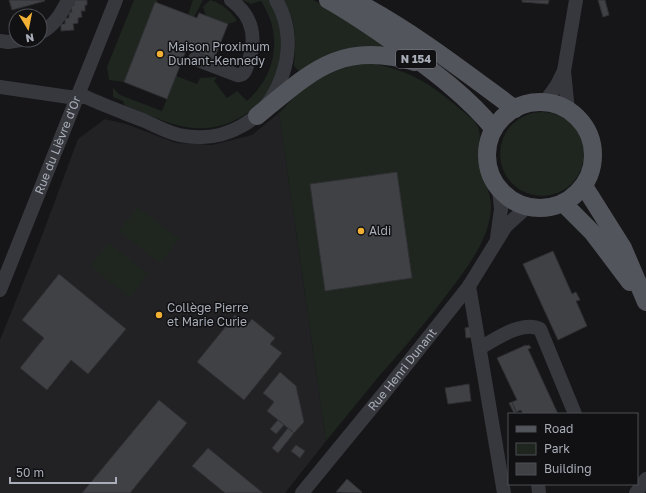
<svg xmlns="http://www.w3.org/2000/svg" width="646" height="493" font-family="'Golos Text',sans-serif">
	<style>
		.built { fill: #222225 }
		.green { fill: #1e261f }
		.building { fill: #404145; stroke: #303034 }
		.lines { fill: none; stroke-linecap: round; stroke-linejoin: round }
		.minor { stroke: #37383d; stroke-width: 14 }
		.major { stroke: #53555c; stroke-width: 18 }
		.poi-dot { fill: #f2b134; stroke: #111113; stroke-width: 1.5 }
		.labels { text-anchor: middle; stroke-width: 3; stroke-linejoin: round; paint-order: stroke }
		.shield { fill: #111113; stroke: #7b7e86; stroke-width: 1 }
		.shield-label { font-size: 11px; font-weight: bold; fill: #a8adb8 }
		.poi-label { font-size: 12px; fill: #a8adb8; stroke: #111113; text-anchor: start }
		.street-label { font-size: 12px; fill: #a8adb8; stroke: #111113 }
	</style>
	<rect width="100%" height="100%" fill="#161618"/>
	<path class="built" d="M279,113L326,441L285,493H0V340L40,241L78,139L105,119L126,124L176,143L212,145L252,135Z"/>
	<g class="green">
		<path d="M134,0H157L158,3L155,2L124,82L109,80L107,67Z"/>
		<path d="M193,0H203L194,17L188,15Z"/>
		<path d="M210,0C221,3 231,11 237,21L228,24L206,16L203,7Z"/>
		<path d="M242,0H270C274,9 283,31 283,41C283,45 281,51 280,56C279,62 279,70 276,77C265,104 238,125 208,128C179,131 150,115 124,105L123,101L113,97V88L120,95L162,111L176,76L197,84L200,78L217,77L214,81L227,98L237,91L247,101C277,74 283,35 261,1L251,4Z"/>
		<path d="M283,0H313L323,5L388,48L299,71L294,66C294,60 295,55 295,50C296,33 293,14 283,0Z"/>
		<path d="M371,63C411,71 430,83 461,110C466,114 475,120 478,127C482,137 478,149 479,160C481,177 492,191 491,209C489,239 469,265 451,289C429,319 405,347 380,375C362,397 344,419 326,441L279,113L300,91L332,67Z"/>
		<circle cx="542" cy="154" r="42"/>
		<path d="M138,207L179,239L160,263L119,231Z"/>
		<path d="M109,243L148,274L130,298L90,266Z"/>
	</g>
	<g class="building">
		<path d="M9,0H44L45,1L12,10Z"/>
		<path d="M74,0H87V5H85V11H81L82,17L78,18V23L73,24L74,30L61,31V24H65V18H69V12H72L71,6L74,5Z"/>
		<path d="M522,0H549L548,4L522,2Z"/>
		<path d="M598,0H605L609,15L603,17Z"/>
		<path d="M155,2L197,18L199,13L228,24L214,59L187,48L167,99L124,82Z"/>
		<path d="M397,172L412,278L325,291L310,184Z"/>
		<path d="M553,251L572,294L576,292L580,300L576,301L587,326L558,340L523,264Z"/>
		<path d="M59,274L126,329L88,374L71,360L47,390L20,368L44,338L22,320Z"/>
		<path d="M235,315L247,325L252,319L275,338L270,344L282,353L244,400L197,362Z"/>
		<path d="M473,326L475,337L466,338L465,328Z"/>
		<path d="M526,345V346L529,345L531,348L528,349L558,414H523L521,410L516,412L512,402L517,400L497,358Z"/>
		<path d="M280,372L296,386L304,422L294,433L267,411L274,402L263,393Z"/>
		<path d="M469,384L471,401L448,404L445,388Z"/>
		<path d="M159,400L187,423L130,493H82Z"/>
		<path d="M512,402L516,412L514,413L509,403Z"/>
		<path d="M278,420L284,425L276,434L270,429Z"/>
		<path d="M288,428L294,433L278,453L272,448Z"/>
		<path d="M296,445L305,451L300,458L291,451Z"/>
		<path d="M208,448L263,493H225L192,466Z"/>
		<path d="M347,479L362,492L361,493L336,492Z"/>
	</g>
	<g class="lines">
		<g class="minor">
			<path d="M40,33C54,26 61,14 68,0"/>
			<path d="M0,41L8,42L21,40"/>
			<path d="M195,59L237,75C243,76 245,72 247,66C257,40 255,18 231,0"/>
			<path d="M0,87L69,97H86C105,106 125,113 145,121C156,126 167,132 179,135C225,145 267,120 282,76C291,51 290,23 276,0"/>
			<path d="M544,103L557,85L564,71"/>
			<path d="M568,111L564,71L576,0"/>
			<path d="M497,238L501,209L499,189"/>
			<path d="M469,286L504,493"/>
			<path id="s1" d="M0,290L116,0"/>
			<path d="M480,348C496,339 522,320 540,329L575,414"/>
			<path d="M538,484L539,493"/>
			<path id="s2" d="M302,493L384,393L469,286L506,226L527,207"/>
			<path d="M636,493L646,479"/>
		</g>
		<g class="major">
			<path d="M328,0C353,14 376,30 400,47C433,71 468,97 494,129"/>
			<path d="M353,0C411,30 462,70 515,109"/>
			<circle cx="540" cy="155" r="53"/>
			<path d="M257,116C311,72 340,40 415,62"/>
			<path d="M584,186L623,248L646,302"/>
			<path d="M563,203L593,233L630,282"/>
		</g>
	</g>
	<g class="poi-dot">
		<circle cx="160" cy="54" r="4"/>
		<circle cx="361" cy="231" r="4"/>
		<circle cx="159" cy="315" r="4"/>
	</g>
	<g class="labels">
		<rect class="shield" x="396" y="50" width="40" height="18" rx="3"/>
		<g class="shield-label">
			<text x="416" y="63">N 154</text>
		</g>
		<g class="poi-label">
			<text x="168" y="51">Maison Proximum<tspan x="168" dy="14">Dunant-Kennedy</tspan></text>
			<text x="369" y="235">Aldi</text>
			<text x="167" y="312">Collège Pierre<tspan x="167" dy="14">et Marie Curie</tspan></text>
		</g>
		<g class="street-label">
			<text dy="4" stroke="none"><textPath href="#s1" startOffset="156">Rue du Lièvre d'Or</textPath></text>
			<text dy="4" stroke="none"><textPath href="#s2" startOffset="159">Rue Henri Dunant</textPath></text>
		</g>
	</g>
	<rect x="508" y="413" width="130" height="72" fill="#111113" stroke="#4d4f55"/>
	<rect x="516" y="426" width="20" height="6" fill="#53555c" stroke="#4d4f55"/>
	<text x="544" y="433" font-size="12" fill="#a8adb8">Road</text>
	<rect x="516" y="443" width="20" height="12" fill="#1e261f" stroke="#4d4f55"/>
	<text x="544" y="453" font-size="12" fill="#a8adb8">Park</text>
	<rect x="516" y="463" width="20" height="12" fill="#404145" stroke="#4d4f55"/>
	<text x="544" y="473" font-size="12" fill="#a8adb8">Building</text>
	<g transform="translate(28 28) rotate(170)"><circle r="19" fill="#111113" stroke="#4d4f55"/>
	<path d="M0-3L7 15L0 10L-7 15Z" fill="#f2b134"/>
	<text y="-6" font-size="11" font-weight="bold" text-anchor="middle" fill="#a8adb8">N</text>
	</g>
	<path d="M10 477v6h106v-6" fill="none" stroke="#a8adb8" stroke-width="2"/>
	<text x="16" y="477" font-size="12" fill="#a8adb8" stroke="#111113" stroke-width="3" paint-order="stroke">50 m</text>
</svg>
